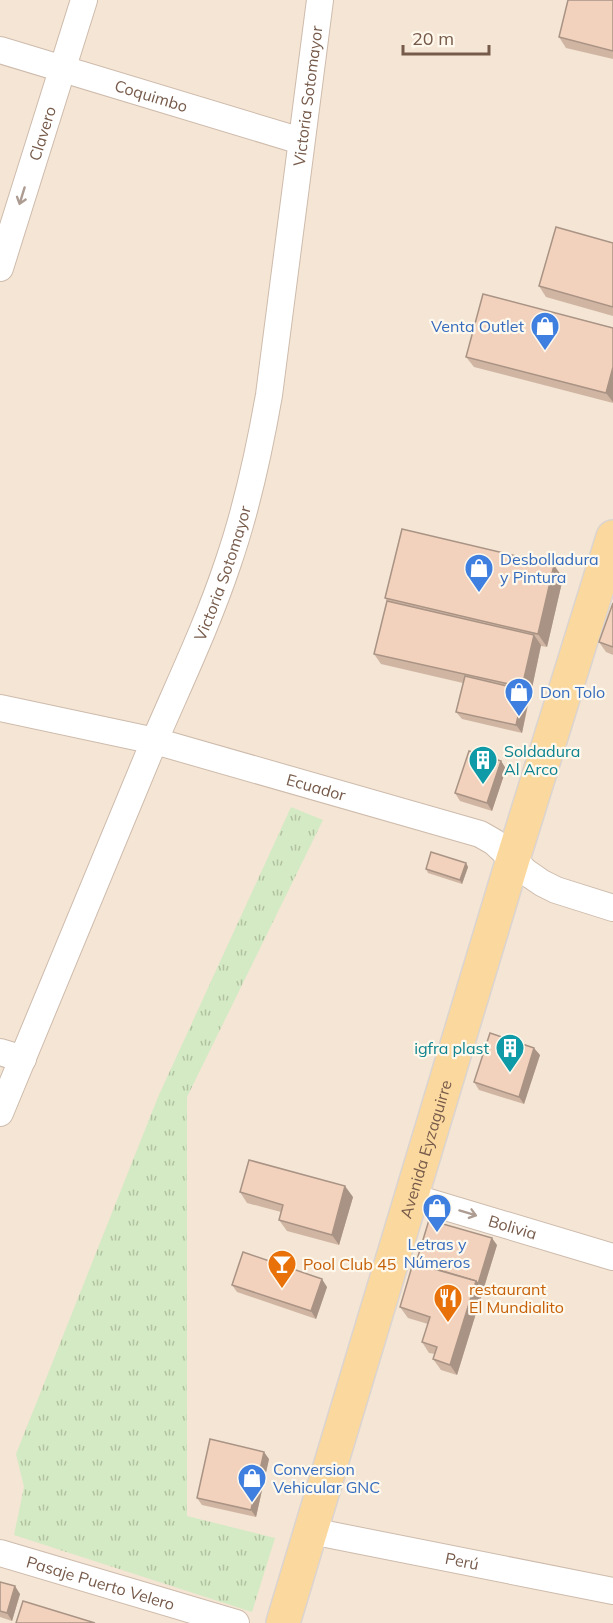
<svg xmlns="http://www.w3.org/2000/svg" width="613" height="1623" font-family="Mulish,sans-serif">
	<style>
		.residential { fill: #f4e5d4 }
		.grass { fill: url(#grass-tufts) }
		.lines { fill: none; stroke-linecap: round; stroke-linejoin: round }
		.minor-casing { stroke: #cebbac; stroke-width: 28 }
		.primary-casing { stroke: #dbd4d0; stroke-width: 36 }
		.minor { stroke: #fff; stroke-width: 26 }
		.primary { stroke: #fbd89e; stroke-width: 33 }
		.wall { fill: #d0b5a3 }
		.shaded-wall { fill: #a99384 }
		.building { fill: #f2d2bd; stroke: #a99384; stroke-width: 1.5 }
		.oneway { stroke: #ad9c92 }
		.labels { text-anchor: middle; stroke-width: 4.5; stroke-linejoin: round; paint-order: stroke }
		.street-label { font-size: 16px; fill: #765a4a; stroke: #fff8ec }
		.shop-label { font-size: 16px; fill: #366cbe; stroke: #fff8ec; text-anchor: start }
		.culture-label { font-size: 16px; fill: #0d838f; stroke: #fff8ec; text-anchor: start }
		.food-label { font-size: 16px; fill: #c56008; stroke: #fff8ec; text-anchor: start }
	</style>
	<defs>
		<pattern id="grass-tufts" width="24" height="20" patternUnits="userSpaceOnUse" patternTransform="scale(1.5)"><rect width="24" height="20" fill="#d4eac4"/><path d="M3 7l-1-3M5 7V3M7 7l1-3M15 17l-1-3M17 17v-4M19 17l1-3" fill="none" stroke="#b1c1a1"/></pattern>
	</defs>
	<rect width="100%" height="100%" fill="#fcf4e6"/>
	<rect class="residential" x="0" y="0" width="613" height="1623"/>
	<path class="grass" d="M291,807L323,820L187,1097V1516L275,1538L252,1612L14,1535L24,1487L16,1454L158,1097Z"/>
	<g class="lines">
		<g class="minor-casing">
			<g id="minor">
				<path id="s1" d="M0,50L301,141"/>
				<path id="s2" d="M0,268L84,0"/>
				<path id="s3" d="M0,708L155,741L480,834L494,842L526,872L542,883L556,890L613,908"/>
				<path d="M0,1052L23,1059"/>
				<path id="s4" d="M0,1113C50,994 99,875 148,756C175,692 206,629 228,563C247,508 259,452 269,395L320,0"/>
				<path id="s5" d="M412,1197L613,1257"/>
				<path id="s6" d="M311,1531L613,1591"/>
				<path id="s7" d="M0,1553L236,1623"/>
			</g>
		</g>
		<g class="primary-casing">
			<g id="primary">
				<path id="s8" d="M283,1623L513,859L613,537"/>
			</g>
		</g>
		<use href="#minor" class="minor"/>
		<use href="#primary" class="primary"/>
	</g>
	<g class="wall">
		<path d="M613,0V59L566,48L559,37Z"/>
		<path d="M613,243V316L546,297L539,286Z"/>
		<path d="M613,328V403L474,367L466,357Z"/>
		<path d="M563,578L547,647L541,646L522,733L462,719L456,712L463,683L381,664L374,654L387,601L385,598Z"/>
		<path d="M613,603V655L606,652L599,642Z"/>
		<path d="M501,761L506,769L492,811L460,801L455,793Z"/>
		<path d="M466,863L468,867L462,884L428,873L426,869Z"/>
		<path d="M540,1055L524,1104L479,1090L474,1082Z"/>
		<path d="M240,1192L353,1197L339,1245L287,1231L279,1220L281,1212L247,1203Z"/>
		<path d="M497,1245L457,1375L441,1370L433,1359L435,1354L429,1353L422,1342L428,1324L408,1318L400,1307L416,1263Z"/>
		<path d="M232,1285L327,1287L316,1319L237,1292Z"/>
		<path d="M269,1459L256,1517L202,1505L197,1498Z"/>
		<path d="M0,1582L20,1594L12,1621L0,1617Z"/>
	</g>
	<g class="shaded-wall">
		<path d="M613,367V402L606,393Z"/>
		<path d="M554,565L563,578L547,647L538,634Z"/>
		<path d="M534,635L541,645L530,698L522,687Z"/>
		<path d="M524,690L529,698L522,733L516,725Z"/>
		<path d="M501,761L506,769L492,811L487,803Z"/>
		<path d="M466,863L468,867L462,884L460,880Z"/>
		<path d="M534,1048L540,1055L524,1104L519,1097Z"/>
		<path d="M345,1186L353,1197L339,1245L332,1235Z"/>
		<path d="M492,1238L497,1245L457,1375L450,1365L476,1281Z"/>
		<path d="M322,1279L327,1287L316,1319L311,1311Z"/>
		<path d="M264,1452L269,1459L256,1517L251,1510Z"/>
		<path d="M15,1586L20,1594L12,1621L7,1613Z"/>
	</g>
	<g class="building">
		<path d="M568,0H613V51L559,37Z"/>
		<path d="M556,227L613,243V307L539,286Z"/>
		<path d="M483,294L613,328V367L606,393L466,357Z"/>
		<path d="M402,529L554,565L538,634L385,598Z"/>
		<path d="M387,601L534,635L522,687L374,654Z"/>
		<path d="M613,603V647L599,642Z"/>
		<path d="M465,676L524,690L516,725L456,712Z"/>
		<path d="M469,751L501,761L487,803L455,793Z"/>
		<path d="M431,852L466,863L460,880L426,869Z"/>
		<path d="M490,1033L534,1048L519,1097L474,1082Z"/>
		<path d="M249,1160L345,1186L332,1235L279,1220L283,1205L240,1192Z"/>
		<path d="M429,1220L492,1238L478,1284L476,1281L416,1263Z"/>
		<path d="M243,1252L322,1279L311,1311L232,1285Z"/>
		<path d="M413,1263L476,1281L450,1365L433,1359L437,1347L422,1342L430,1317L400,1307Z"/>
		<path d="M210,1439L264,1452L251,1510L197,1498Z"/>
		<path d="M0,1582L15,1586L7,1613L0,1611Z"/>
		<path d="M23,1601L95,1623H16Z"/>
	</g>
	<defs><path id="oneway-shaft" d="M-6 0H5M1.5-3L5.5 0L1.5 3" fill="none" stroke-width="1.6" stroke-linecap="round" stroke-linejoin="round" transform="scale(1.5)"/></defs>
	<g class="oneway">
		<use href="#oneway-shaft" transform="translate(22 196) rotate(107)"/>
		<use href="#oneway-shaft" transform="translate(468 1213) rotate(17)"/>
	</g>
	<defs>
		<g id="shop-pin" transform="scale(1.5)"><path d="M0 17L-7.5 6A9.5 9.5 0 1 1 7.5 6Z" fill="#3f7fe0" stroke="#fff8ec"/><path d="M-5-2.5h2.3a2.7 3.5 0 0 1 5.4 0H5L5.5 6h-11ZM-1.5-2.5h3a1.5 2.3 0 0 0-3 0Z" fill="#fff"/></g>
		<g id="building-pin" transform="scale(1.5)"><path d="M0 17L-7.5 6A9.5 9.5 0 1 1 7.5 6Z" fill="#0f9aa8" stroke="#fff8ec"/><path d="M-4-6H4V6H1V3H-1V6H-4ZM-2.5-4.3h1.7v1.8h-1.7ZM.8-4.3h1.7v1.8H.8ZM-2.5-1h1.7V.8h-1.7ZM.8-1h1.7V.8H.8Z" fill="#fff"/></g>
		<g id="bar-pin" transform="scale(1.5)"><path d="M0 17L-7.5 6A9.5 9.5 0 1 1 7.5 6Z" fill="#e8710a" stroke="#fff8ec"/><path d="M-6-5H6L.8 .8V4.5H3.5V6h-7V4.5H-.8V.8Z" fill="#fff"/></g>
		<g id="restaurant-pin" transform="scale(1.5)"><path d="M0 17L-7.5 6A9.5 9.5 0 1 1 7.5 6Z" fill="#e8710a" stroke="#fff8ec"/><path d="M-5-6h1v4h1v-4h1v4h1v-4h1v5L-1.5 .5V6h-2V.5L-5-1ZM5-6V6H3V1.5H1.5Q1.5-4 5-6Z" fill="#fff"/></g>
	</defs>
	<g fill-rule="evenodd">
		<use href="#shop-pin" x="545" y="326"/>
		<use href="#shop-pin" x="479" y="568"/>
		<use href="#shop-pin" x="519" y="692"/>
		<use href="#building-pin" x="483" y="760"/>
		<use href="#building-pin" x="510" y="1048"/>
		<use href="#shop-pin" x="437" y="1208"/>
		<use href="#bar-pin" x="282" y="1264"/>
		<use href="#restaurant-pin" x="448" y="1298"/>
		<use href="#shop-pin" x="252" y="1478"/>
	</g>
	<g class="labels">
		<g class="street-label">
			<text dy="6" stroke="none"><textPath href="#s1" startOffset="158">Coquimbo</textPath></text>
			<text dy="6" stroke="none"><textPath href="#s4" startOffset="1070">Victoria Sotomayor</textPath></text>
			<text dy="6" stroke="none"><textPath href="#s2" startOffset="141">Clavero</textPath></text>
			<text dy="6" stroke="none"><textPath href="#s4" startOffset="584">Victoria Sotomayor</textPath></text>
			<text dy="6" stroke="none"><textPath href="#s3" startOffset="326">Ecuador</textPath></text>
			<text dy="6" stroke="none"><textPath href="#s8" startOffset="495">Avenida Eyzaguirre</textPath></text>
			<text dy="6" stroke="none"><textPath href="#s5" startOffset="105">Bolivia</textPath></text>
			<text dy="6" stroke="none"><textPath href="#s6" startOffset="154">Perú</textPath></text>
			<text dy="6" stroke="none"><textPath href="#s7" startOffset="105">Pasaje Puerto Velero</textPath></text>
		</g>
		<g class="shop-label">
			<text x="524" y="332" text-anchor="end">Venta Outlet</text>
			<text x="500" y="565">Desbolladura<tspan x="500" dy="18">y Pintura</tspan></text>
			<text x="540" y="698">Don Tolo</text>
			<text x="437" y="1250" text-anchor="middle">Letras y<tspan x="437" dy="18">Números</tspan></text>
			<text x="273" y="1475">Conversion<tspan x="273" dy="18">Vehicular GNC</tspan></text>
		</g>
		<g class="culture-label">
			<text x="504" y="757">Soldadura<tspan x="504" dy="18">Al Arco</tspan></text>
			<text x="489" y="1054" text-anchor="end">igfra plast</text>
		</g>
		<g class="food-label">
			<text x="303" y="1270">Pool Club 45</text>
			<text x="469" y="1295">restaurant<tspan x="469" dy="18">El Mundialito</tspan></text>
		</g>
	</g>
	<path d="M403 45v9h86v-9" fill="none" stroke="#765a4a" stroke-width="3"/>
	<text x="412" y="45" font-size="18" fill="#765a4a" stroke="#fff8ec" stroke-width="4.5" paint-order="stroke">20 m</text>
</svg>
